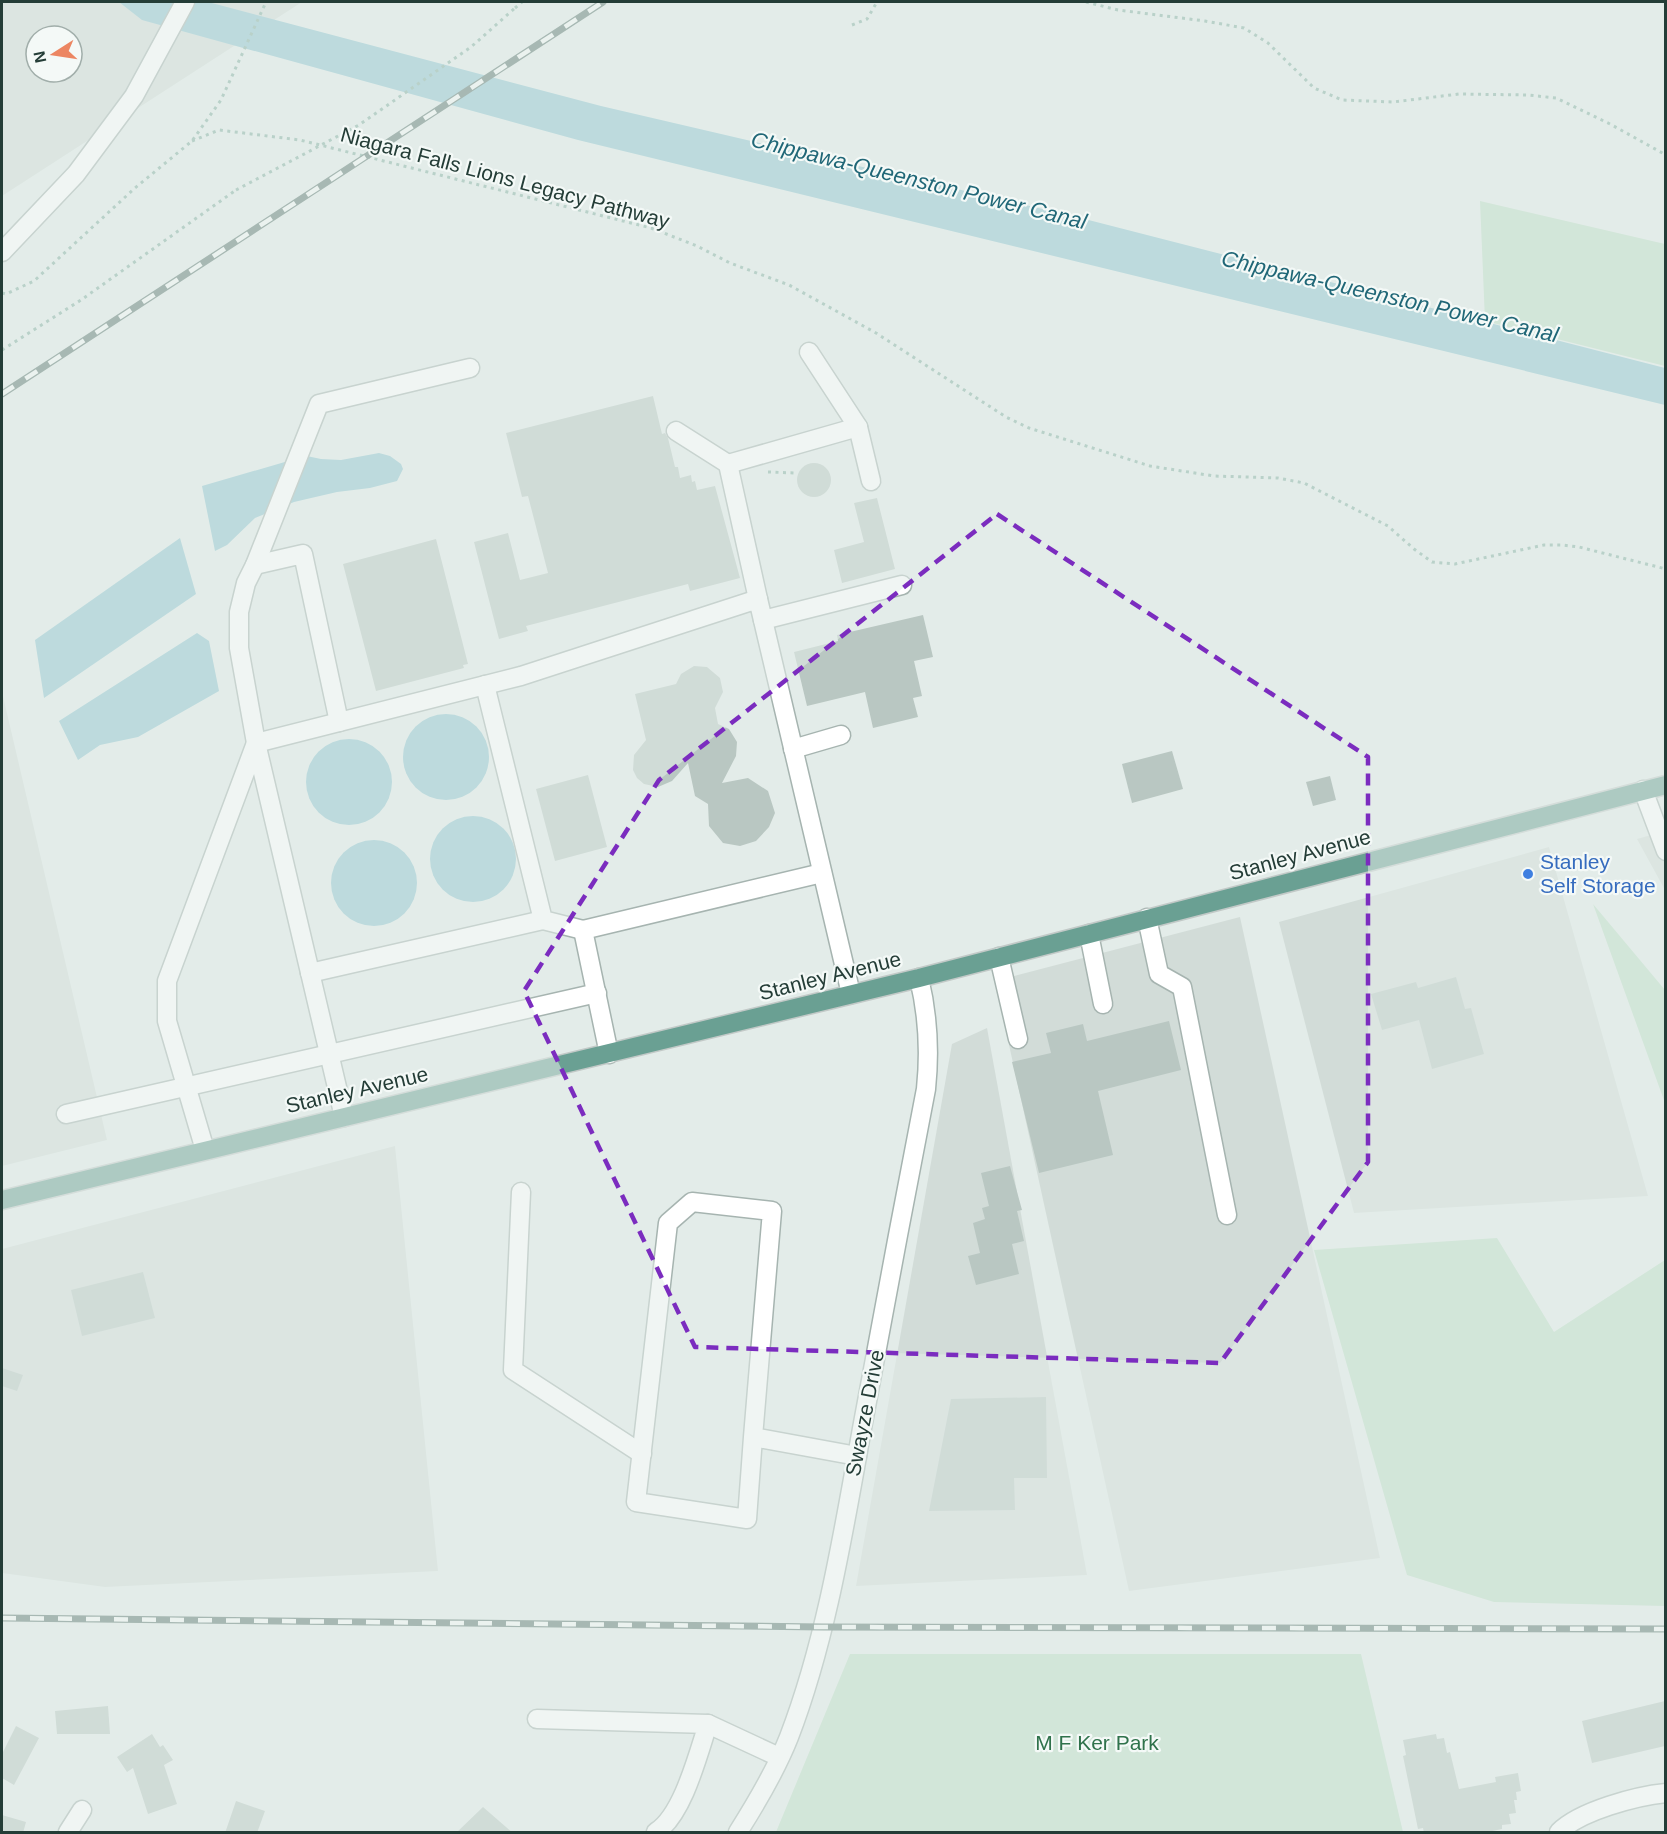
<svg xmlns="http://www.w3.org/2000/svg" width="1667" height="1834" font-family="Arial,sans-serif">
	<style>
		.built { fill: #d2dcd8; fill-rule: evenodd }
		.green { fill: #bdddc6 }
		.water { fill: #8ec4cf }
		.building { fill: #b9c7c2 }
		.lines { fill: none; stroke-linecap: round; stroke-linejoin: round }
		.minor-casing { stroke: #a6b4b0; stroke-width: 21 }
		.major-casing { stroke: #c2c9c7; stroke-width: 21 }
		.path { stroke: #85afa2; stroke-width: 3; stroke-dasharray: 3 4.5; stroke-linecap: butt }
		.minor { stroke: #fff; stroke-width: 18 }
		.major { stroke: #6aa093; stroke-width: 18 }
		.rail-casing { stroke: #5e7972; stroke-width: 7 }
		.rail { stroke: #f4f9f7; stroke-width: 4.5; stroke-dasharray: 14; stroke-linecap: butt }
		.path-bridge { stroke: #85afa2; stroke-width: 3; stroke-dasharray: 3 4.5; stroke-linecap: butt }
		.marked { fill: none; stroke: #7b2cbf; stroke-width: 4.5; stroke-dasharray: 12 8; stroke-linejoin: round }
		.shop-dot { fill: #3f7fe0; stroke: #f4f9f7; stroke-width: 2 }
		.labels { text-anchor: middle; stroke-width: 4.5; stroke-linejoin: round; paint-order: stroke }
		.street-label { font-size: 21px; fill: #243d37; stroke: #f4f9f7 }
		.shop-label { font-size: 21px; fill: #366cbe; stroke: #f4f9f7; text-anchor: start }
		.park-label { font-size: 21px; fill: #2f724b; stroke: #f4f9f7 }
		.water-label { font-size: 22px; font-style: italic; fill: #206777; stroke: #f4f9f7 }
	</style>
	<rect width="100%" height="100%" fill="#e3ece9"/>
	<g class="built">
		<path d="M2,2H302L2,196ZM36,36H72V72H36Z"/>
		<path d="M2,692L107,1140L2,1166Z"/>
		<path d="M1665,831V890L1637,839Z"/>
		<path d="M1549,847L1648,1196L1354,1213L1279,922Z"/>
		<path d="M1240,917L1380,1558L1129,1591L995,981Z"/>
		<path d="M987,1028L1087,1575L856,1586L952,1044Z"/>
		<path d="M395,1146L438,1571L105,1587L2,1573V1249Z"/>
	</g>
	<g class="green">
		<path d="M1480,201L1665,244V366L1485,321Z"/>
		<path d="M1593,904L1665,990V1103Z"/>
		<path d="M1497,1238L1554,1332L1665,1260V1606L1494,1602L1407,1575L1314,1250Z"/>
		<path d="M850,1654H1361L1403,1832H776Z"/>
	</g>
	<g class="water">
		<path d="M119,2H208L601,106L1073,216L1665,368V405L578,140L142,20Z"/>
		<path d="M379,453L390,456L401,464L403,469L397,481L370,488L337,492L294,502L255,518L227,545L215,551L202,486L295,459L302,455L321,459L341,460Z"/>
		<path d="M180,538L196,594L44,698L35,640Z"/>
		<path d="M197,633L209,641L219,691L138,737L100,745L78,760L59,721Z"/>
		<circle cx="446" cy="757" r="43"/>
		<circle cx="349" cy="782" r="43"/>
		<circle cx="473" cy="859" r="43"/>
		<circle cx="374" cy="883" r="43"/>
	</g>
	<g class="building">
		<path d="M653,396L662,434L665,433L668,438L675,467H678L680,478L691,475L692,482L695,481L697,490L715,486L740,578L690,591L688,584L526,626L528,631L499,639L474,542L508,533L520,580L548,573L528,496L522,497L506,433Z"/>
		<circle cx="814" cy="480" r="17"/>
		<path d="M877,498L895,569L842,583L834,550L864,542L854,503Z"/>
		<path d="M436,539L468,664L463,665L464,668L376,691L343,564Z"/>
		<path d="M923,615L933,657L914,661L922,696L913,698L918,717L873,728L865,692L807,706L794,652L838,641L837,635Z"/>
		<path d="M694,666L707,667L720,678L723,692L715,708L718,724L729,729L737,742L736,756L722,783L748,778L768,791L775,813L769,827L756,841L740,846L723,843L709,826L708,804L695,796L688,763L672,781L658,787L644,784L637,778L633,770L634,755L646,740L635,694L676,684L681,674Z"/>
		<path d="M1172,751L1183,789L1132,803L1122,764Z"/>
		<path d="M588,775L607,847L555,861L536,789Z"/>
		<path d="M1330,776L1336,800L1313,806L1306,782Z"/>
		<path d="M1456,977L1465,1009L1471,1008L1484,1054L1432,1069L1419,1020L1382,1030L1371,994L1416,982L1418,988Z"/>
		<path d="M1169,1021L1181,1070L1098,1091L1113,1155L1039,1173L1012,1062L1051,1053L1046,1033L1083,1024L1087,1041Z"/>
		<path d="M1010,1166L1022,1210L1017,1211L1024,1241L1012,1244L1019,1274L976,1285L968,1256L980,1253L973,1223L985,1219L982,1208L989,1206L981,1173Z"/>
		<path d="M143,1272L155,1318L82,1336L71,1290Z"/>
		<path d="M2,1368L23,1375L17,1391L2,1386Z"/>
		<path d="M1046,1397L1047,1478H1014L1015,1510L929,1511L951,1399Z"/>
		<path d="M1665,1701V1746L1592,1763L1582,1721Z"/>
		<path d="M108,1706L110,1734H57L55,1711Z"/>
		<path d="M16,1726L39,1738L14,1785L2,1778V1754Z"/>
		<path d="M152,1734L160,1747L163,1745L173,1760L164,1765L177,1804L148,1814L133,1768L127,1772L117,1757Z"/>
		<path d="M1436,1734L1437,1739L1444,1738L1447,1753L1450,1752L1459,1789L1496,1782L1495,1777L1518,1773L1521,1791L1516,1792L1517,1800H1514L1516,1813L1509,1814L1511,1824L1502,1825V1829L1483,1833H1424L1423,1828L1418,1829L1403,1756L1406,1755L1403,1740Z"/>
		<path d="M236,1801L265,1811L257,1833H225Z"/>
		<path d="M483,1807L513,1833H456Z"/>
		<path d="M2,1815L26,1822L23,1833H2Z"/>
	</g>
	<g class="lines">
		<g class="minor-casing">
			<g id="minor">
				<path d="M2,252L76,174L134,96L185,2"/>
				<path d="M809,352L858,427L871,481"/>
				<path d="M676,431L728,464L758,599"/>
				<path d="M728,464L858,427"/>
				<path d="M255,565L303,554L339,722"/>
				<path d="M763,620L902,585"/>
				<path d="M485,685L543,920L583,930"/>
				<path d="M793,749L841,735"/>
				<path d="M1643,790L1666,851"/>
				<path d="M1147,918L1159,974L1182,987L1227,1215"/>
				<path d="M1089,934L1103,1004"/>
				<path d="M999,957L1018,1039"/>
				<path d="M310,973L543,920"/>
				<path d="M609,1054L583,930L822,873"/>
				<path d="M66,1114L597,993"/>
				<path d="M344,1117L256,743L239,648V612L246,583L255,565L319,404L470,368"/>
				<path d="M205,1150L167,1021V981L256,743L521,676L758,599L851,994"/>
				<path d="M521,1192L513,1370L642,1454"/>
				<path d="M753,1437L747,1519L636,1502L668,1223L692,1202L772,1211L753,1437L857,1456"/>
				<path d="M537,1719L708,1724C698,1754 683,1815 656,1832"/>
				<path d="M708,1724L779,1757"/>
				<path d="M68,1832L82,1810"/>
				<path d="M738,1832C757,1802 776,1770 789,1737C827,1638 844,1528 863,1423C884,1312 904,1200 926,1089C930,1051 928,1015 919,978"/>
				<path d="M1559,1832C1580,1811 1636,1796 1666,1793"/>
			</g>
		</g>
		<g class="major-casing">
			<path id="major" d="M2,1200L919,978L1666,785"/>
		</g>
		<g class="path">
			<path d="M1086,2L1118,10L1205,21L1244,28L1268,43L1314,88L1342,100L1393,102L1459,94L1528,95L1556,98L1610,124L1666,155"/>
			<path d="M515,8L522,2"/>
			<path d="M852,25L867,19L877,2"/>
			<path d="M192,141L219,130L300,140L651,228L697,246L730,263L789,285L876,333L1006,417L1029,428L1150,466L1214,476L1278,478L1304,483L1388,526L1414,549L1432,562L1455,564L1544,545H1562L1579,547L1666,569"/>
			<path d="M2,293L6,294L34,281L135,188L192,141L221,100L266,2"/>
			<path d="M2,350L81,300L236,190"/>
			<path d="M768,472L796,473"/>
		</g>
		<use href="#minor" class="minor"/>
		<use href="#major" class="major"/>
		<g class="rail-casing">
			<g id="rail">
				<path d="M2,394L603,2"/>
				<path d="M2,1618L823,1627L1666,1629"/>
			</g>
		</g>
		<use href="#rail" class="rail"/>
		<path class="path-bridge" d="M236,190L359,125L471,47L515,8"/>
	</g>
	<path d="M0 0H1667V1834H0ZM997,514L1368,757V1162L1220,1363L695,1347L524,991L659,780Z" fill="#e3ece9" fill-opacity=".55" fill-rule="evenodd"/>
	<path class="marked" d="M997,514L1368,757V1162L1220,1363L695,1347L524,991L659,780Z"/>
	<circle class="shop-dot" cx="1528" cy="874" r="6"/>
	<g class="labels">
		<g class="street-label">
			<text transform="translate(505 178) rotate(15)" y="7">Niagara Falls Lions Legacy Pathway</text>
			<text transform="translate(1300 855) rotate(-15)" y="7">Stanley Avenue</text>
			<text transform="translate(830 976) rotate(-14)" y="7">Stanley Avenue</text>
			<text transform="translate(357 1090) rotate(-13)" y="7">Stanley Avenue</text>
			<text transform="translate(865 1413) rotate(-79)" y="7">Swayze Drive</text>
		</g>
		<g class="shop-label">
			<text x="1540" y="869">Stanley<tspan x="1540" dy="24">Self Storage</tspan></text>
		</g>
		<g class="park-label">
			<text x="1097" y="1750">M F Ker Park</text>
		</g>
		<g class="water-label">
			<text transform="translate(919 180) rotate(14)" y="8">Chippawa-Queenston Power Canal</text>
			<text transform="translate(1390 296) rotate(13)" y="8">Chippawa-Queenston Power Canal</text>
		</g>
	</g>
	<rect width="1667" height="1834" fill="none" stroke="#243d37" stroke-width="6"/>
	<g transform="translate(54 54) rotate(258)"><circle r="28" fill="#f4f9f7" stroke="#a1aeaa" stroke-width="1.5"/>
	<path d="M0-4.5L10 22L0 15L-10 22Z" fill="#ec8662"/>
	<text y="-9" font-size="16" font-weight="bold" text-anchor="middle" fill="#243d37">N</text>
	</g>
</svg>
